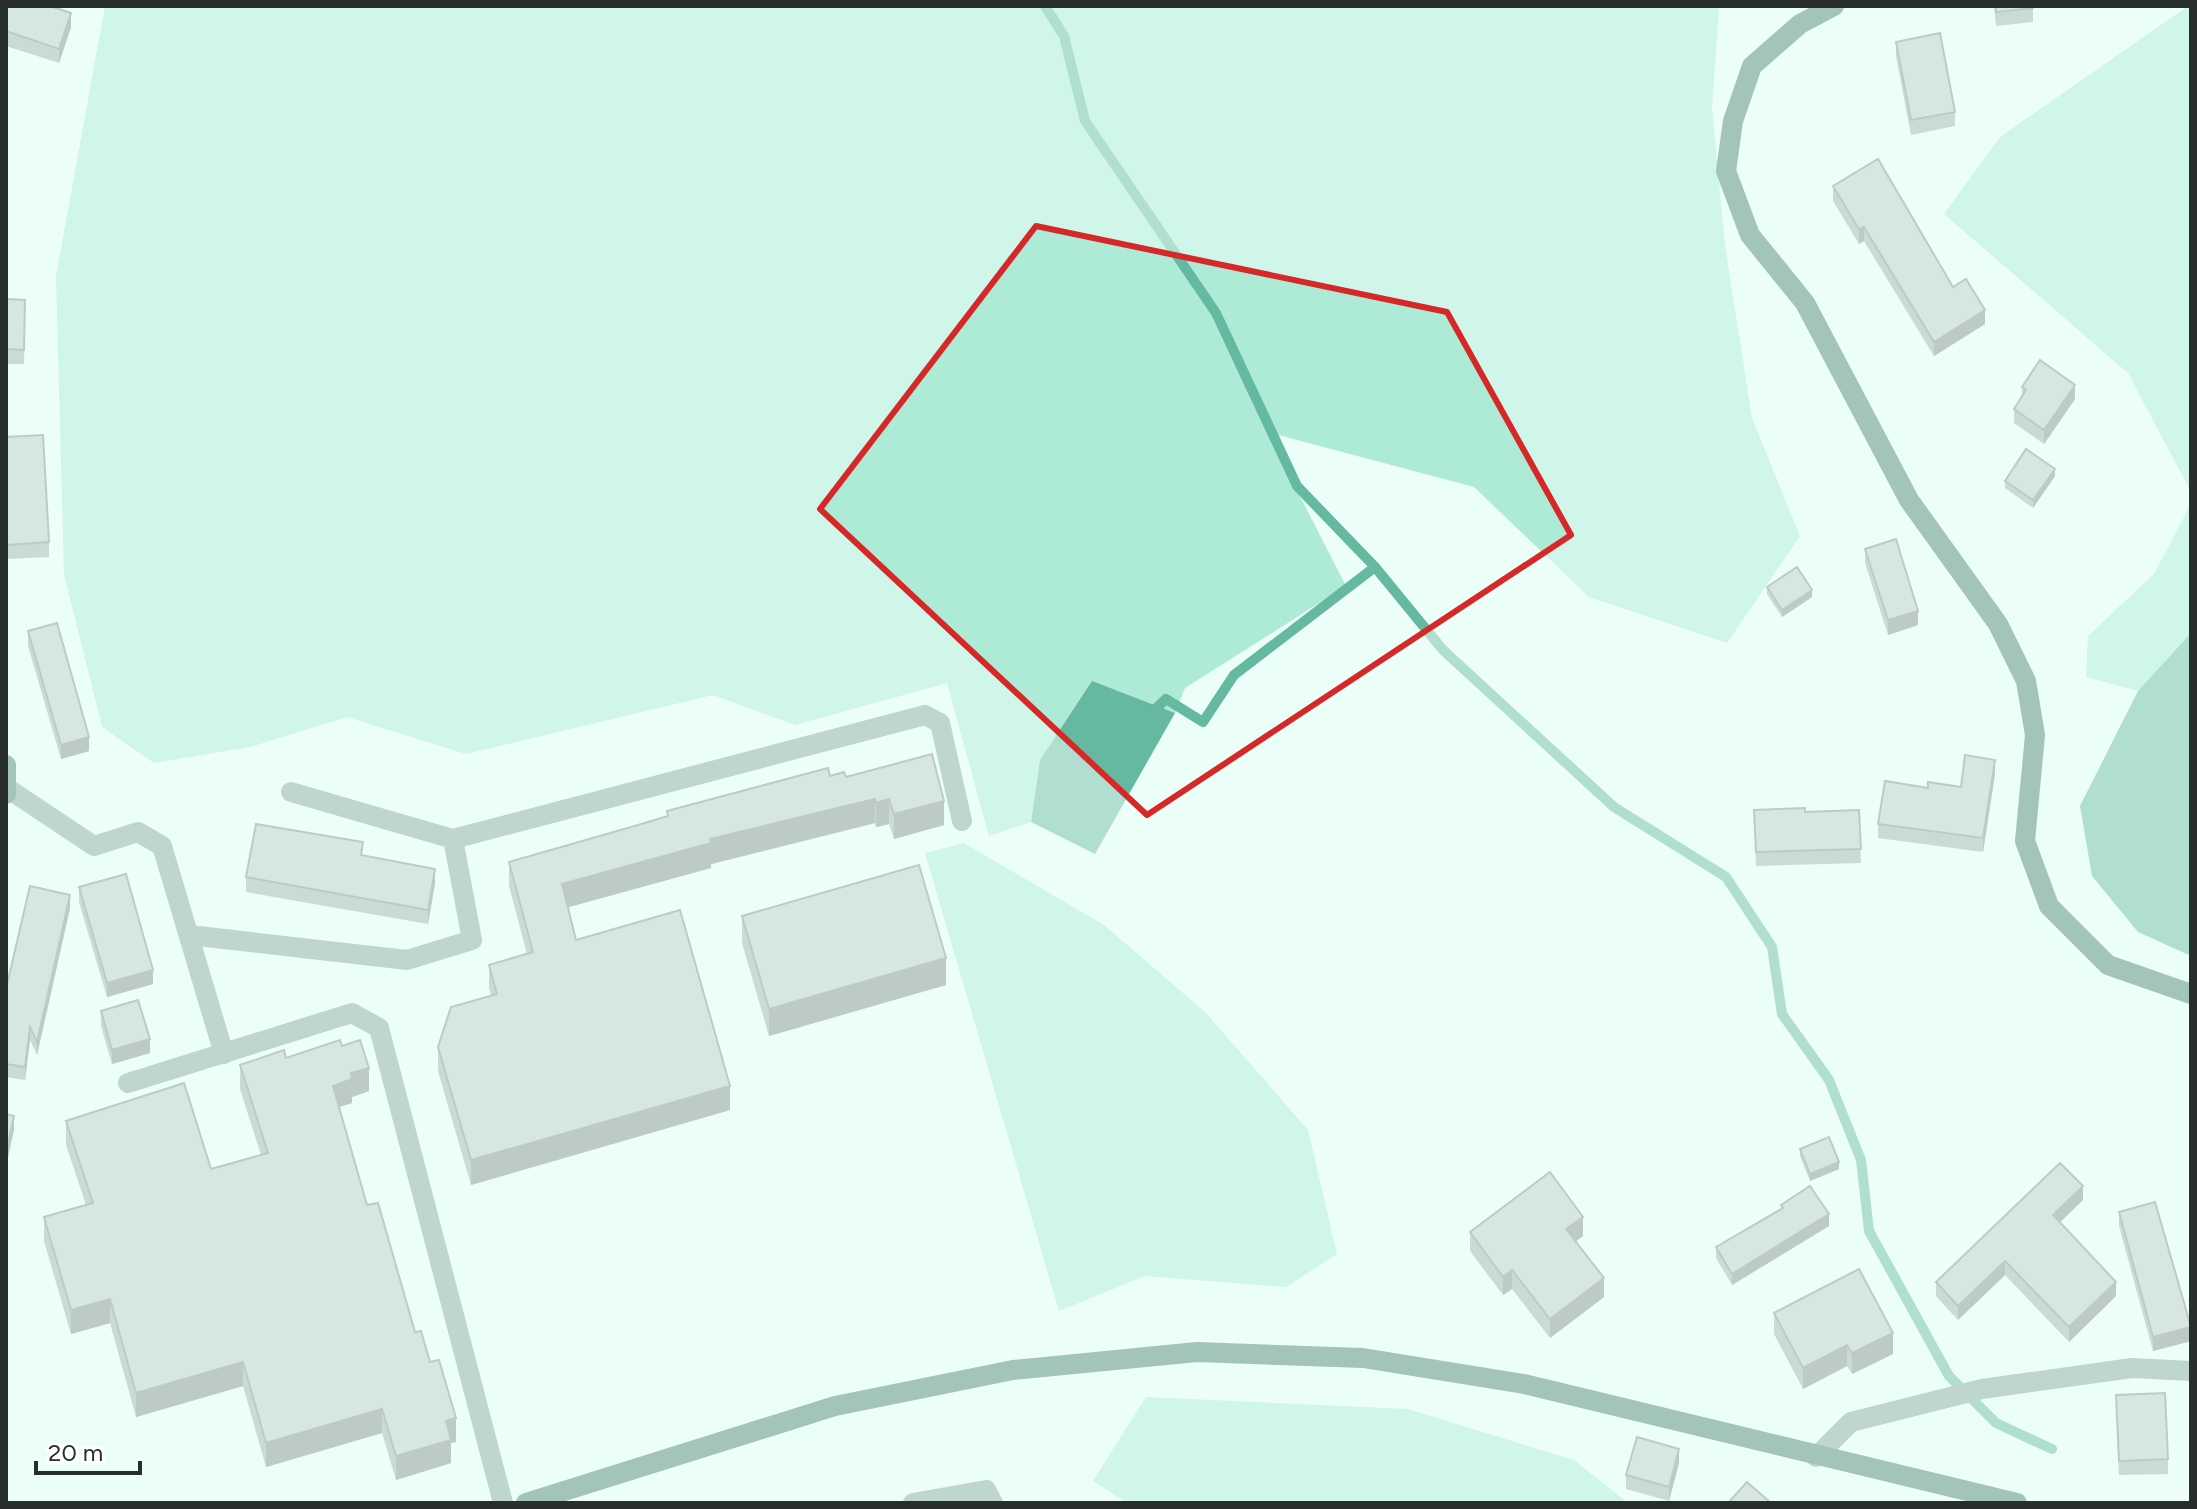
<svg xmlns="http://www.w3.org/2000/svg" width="2197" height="1509" font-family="Figtree,sans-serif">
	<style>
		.green { fill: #aeebd7 }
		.water { fill: #66b9a1 }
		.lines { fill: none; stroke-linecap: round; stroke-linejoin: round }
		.stream { stroke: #66b9a1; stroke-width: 10 }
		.street { stroke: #85a79c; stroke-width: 20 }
		.secondary { stroke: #4b7f6f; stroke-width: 20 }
		.wall { fill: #a1afaa }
		.shaded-wall { fill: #838f8b }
		.building { fill: #bbccc6; stroke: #838f8b; stroke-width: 2 }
		.marked { fill: none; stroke: #d62828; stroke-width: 6; stroke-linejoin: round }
	</style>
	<rect width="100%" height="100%" fill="#ecfef8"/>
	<g class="green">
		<path d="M105,6H1719L1712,108L1725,246L1752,418L1800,536L1727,643L1589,597L1474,487L1267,432L1346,586L1185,688L1175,713L1092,682L1040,760L1031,822L989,836L947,683L795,725L713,695L466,754L347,717L250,747L154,763L102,727L64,575L56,276Z"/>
		<path d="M2188,6H2191V492L2128,373L1944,214L2000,137Z"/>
		<path d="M2191,504V633L2138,691L2086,677L2088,636L2154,574Z"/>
		<path d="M964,843L1104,925L1206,1013L1308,1130L1337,1254L1286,1287L1145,1276L1059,1311L925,853Z"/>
		<path d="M1146,1397L1408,1409L1574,1460L1628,1503H1128L1093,1481Z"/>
	</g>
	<g class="water">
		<path d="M2191,633V956L2138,932L2092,876L2080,806L2138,691Z"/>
		<path d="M1092,681L1175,713L1095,854L1031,822L1040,760Z"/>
	</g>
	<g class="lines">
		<g class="stream">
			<path d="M1045,6L1064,36L1085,121L1216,313L1297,486L1375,567L1443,650L1614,807L1726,877L1772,947L1782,1014L1829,1080L1861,1160L1869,1231L1949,1376L1996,1423L2052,1449"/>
			<path d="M1149,715L1166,699L1203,722L1234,675L1375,567"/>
		</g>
		<g class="street">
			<path d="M7,788L94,846L138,832L162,846L224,1054"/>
			<path d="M453,839L925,715L940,723L962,821"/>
			<path d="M189,935L407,960L472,940L453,839L291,792"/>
			<path d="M128,1083L352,1013L379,1028L503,1503"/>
			<path d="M1816,1457L1851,1422L1982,1389L2132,1368L2191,1371"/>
			<path d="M913,1503L986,1490L993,1503"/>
		</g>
		<g class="secondary">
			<path d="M1834,6L1800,24L1752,66L1733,121L1726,171L1750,235L1805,303L1909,500L1998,624L2026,681L2035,735L2025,841L2049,906L2108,965L2191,994"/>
			<path d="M6,765V794"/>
			<path d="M526,1503L835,1406L1013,1370L1197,1352L1363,1358L1524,1384L2017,1503"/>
		</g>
	</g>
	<g class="wall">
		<path d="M6,6L71,27L59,63L6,46Z"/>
		<path d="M1994,6H2033V22L1996,26Z"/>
		<path d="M1896,42L1955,112V126L1911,135L1896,56Z"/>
		<path d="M1833,186L1953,287L1985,324L1934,356L1864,241L1859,244L1833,201Z"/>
		<path d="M6,299L25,300L24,364H6Z"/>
		<path d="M2022,387L2075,399L2044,444L2014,423V409L2022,396Z"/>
		<path d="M6,437L49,542V557L6,559Z"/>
		<path d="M2055,476L2033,508L2005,488V481Z"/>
		<path d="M1865,549L1918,625L1888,635L1865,563Z"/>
		<path d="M1767,587L1812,597L1782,617L1767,594Z"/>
		<path d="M28,631L89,751L61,759L28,646Z"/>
		<path d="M1995,774L1983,852L1878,838V824L1928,788L1961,787Z"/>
		<path d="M830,776L846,777L944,825L894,839L889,824L876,827L875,823L711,864V868L568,907L576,940L730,1110L471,1185L438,1071V1047L491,995L489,989V965L527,954L509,886V862L638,825L667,816V811Z"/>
		<path d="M1754,810L1805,812L1859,810L1861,863L1756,866Z"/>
		<path d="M363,856L435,883L428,924L246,892V877Z"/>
		<path d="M79,887L153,984L107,997L79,902Z"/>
		<path d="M70,908L37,1055L30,1040L25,1080L6,1077V989Z"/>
		<path d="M742,916L946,985L769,1036L742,943Z"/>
		<path d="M101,1011L150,1053L112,1064L101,1026Z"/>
		<path d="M342,1046L369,1091L352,1097V1103L339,1107L367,1205L415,1332L430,1362L456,1442L451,1443V1463L396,1480L382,1433L266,1467L243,1386L136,1417L110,1323L71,1334L44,1241V1217L86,1205L66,1145V1121L211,1169L261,1155L240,1089V1065L286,1058Z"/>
		<path d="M1800,1149L1839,1169L1810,1181L1800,1156Z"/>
		<path d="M2083,1200L2060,1222L2116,1296L2069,1342L2005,1275L1958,1320L1936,1296V1282Z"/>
		<path d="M1781,1205L1829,1226L1732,1285L1716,1258V1247L1781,1209Z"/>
		<path d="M2119,1212L2191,1325V1341L2153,1351L2119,1226Z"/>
		<path d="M1470,1232L1583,1236L1576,1241L1604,1297L1550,1338L1512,1289L1503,1295L1470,1251Z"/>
		<path d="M1774,1313L1893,1354L1852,1374L1847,1366L1803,1389L1774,1334Z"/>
		<path d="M2116,1409L2168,1459V1474L2119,1475Z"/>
		<path d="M1679,1463L1669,1501L1626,1489V1475Z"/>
	</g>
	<g class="shaded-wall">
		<path d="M71,13V27L59,63V49Z"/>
		<path d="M1864,227V241L1859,244V229Z"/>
		<path d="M1985,310V324L1934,356V342Z"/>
		<path d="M2075,385V399L2044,444V430Z"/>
		<path d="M2055,469V476L2033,508V500Z"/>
		<path d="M1812,590V597L1782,617V610Z"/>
		<path d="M1918,611V625L1888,635V620Z"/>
		<path d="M89,737V751L61,759V745Z"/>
		<path d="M1995,760V774L1983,852V838Z"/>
		<path d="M875,799V823L711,864V868L562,909V884L710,839Z"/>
		<path d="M889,799V824L876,827V803Z"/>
		<path d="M944,801V825L894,839V814Z"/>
		<path d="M435,869V883L428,924V910Z"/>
		<path d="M70,895V908L37,1055V1042Z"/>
		<path d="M946,958V985L769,1036V1009Z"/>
		<path d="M153,970V984L107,997V983Z"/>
		<path d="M30,1027V1040L25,1080V1067Z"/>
		<path d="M150,1039V1053L112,1064V1050Z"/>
		<path d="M369,1068V1091L352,1097V1103L333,1109V1086L351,1073Z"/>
		<path d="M730,1086V1110L471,1185V1160Z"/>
		<path d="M14,1116V1130L6,1167V1153Z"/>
		<path d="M1839,1162V1169L1810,1181V1174Z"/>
		<path d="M2083,1186V1200L2053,1229V1215Z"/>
		<path d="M1829,1214V1226L1732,1285V1274Z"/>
		<path d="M1583,1217V1236L1566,1248V1229Z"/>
		<path d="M2005,1261V1275L1958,1320V1306Z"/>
		<path d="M1512,1270V1289L1503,1295V1277Z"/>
		<path d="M1604,1278V1297L1550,1338V1319Z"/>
		<path d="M2116,1282V1296L2069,1342V1327Z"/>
		<path d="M110,1299V1323L71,1334V1310Z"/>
		<path d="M2191,1327V1341L2153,1351V1337Z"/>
		<path d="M1893,1333V1354L1852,1374V1353Z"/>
		<path d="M1847,1345V1366L1803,1389V1368Z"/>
		<path d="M243,1362V1386L136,1417V1393Z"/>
		<path d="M382,1409V1433L266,1467V1443Z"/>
		<path d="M456,1418V1442L451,1443V1463L396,1480V1456L446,1421Z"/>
		<path d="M1679,1449V1463L1669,1501V1487Z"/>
	</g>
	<g class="building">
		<path d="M6,6H50L71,13L59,49L6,31Z"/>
		<path d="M1996,6H2033V8L1996,12Z"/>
		<path d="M1940,33L1955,112L1911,120L1896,42Z"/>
		<path d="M1878,159L1953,287L1966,279L1985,310L1934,342L1864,227L1859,229L1833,186Z"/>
		<path d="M6,299L25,300L24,350L6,349Z"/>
		<path d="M2040,360L2075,385L2044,430L2014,409L2026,390L2022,387Z"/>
		<path d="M43,435L49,542L6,545V437Z"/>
		<path d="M2026,449L2055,469L2033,500L2005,481Z"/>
		<path d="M1896,539L1918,611L1888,620L1865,549Z"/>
		<path d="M1797,567L1812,590L1782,610L1767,587Z"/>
		<path d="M57,623L89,737L61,745L28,631Z"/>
		<path d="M932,754L944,801L894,814L889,799L876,803L875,799L710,839L711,843L562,884L576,940L680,910L730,1086L471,1160L438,1047L451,1007L497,994L489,965L533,952L509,862L638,825L668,816L667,811L828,768L830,776L844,772L846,777Z"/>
		<path d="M1965,755L1995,760L1983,838L1878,824L1885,781L1928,788V782L1961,787Z"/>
		<path d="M1805,808V812L1859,810L1861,849L1756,852L1754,810Z"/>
		<path d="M256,824L363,842L361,855L435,869L428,910L246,877Z"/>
		<path d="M919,865L946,958L769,1009L742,916Z"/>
		<path d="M126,874L153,970L107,983L79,887Z"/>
		<path d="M30,886L70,895L37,1042L30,1027L25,1067L6,1064V989Z"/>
		<path d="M138,1000L150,1039L112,1050L101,1011Z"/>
		<path d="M340,1040L342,1046L360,1040L369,1068L351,1073L352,1079L333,1086L367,1205L378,1203L415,1332L421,1331L430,1362L439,1360L456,1418L446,1421L451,1440L396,1456L382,1409L266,1443L243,1362L136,1393L110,1299L71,1310L44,1217L93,1203L66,1121L184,1083L211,1169L268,1153L240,1065L284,1050L286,1058Z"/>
		<path d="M6,1114L14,1116L6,1153Z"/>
		<path d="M1829,1137L1839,1162L1810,1174L1800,1149Z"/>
		<path d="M2060,1163L2083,1186L2053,1215L2116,1282L2069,1327L2005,1261L1958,1306L1936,1282Z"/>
		<path d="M1550,1172L1583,1217L1566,1229L1604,1278L1550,1319L1512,1270L1503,1277L1470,1232Z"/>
		<path d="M1810,1186L1829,1214L1732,1274L1716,1247L1783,1208L1781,1205Z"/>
		<path d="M2155,1202L2191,1327L2153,1337L2119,1212Z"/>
		<path d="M1859,1269L1893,1333L1852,1353L1847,1345L1803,1368L1774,1313Z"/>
		<path d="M2165,1393L2168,1459L2119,1461L2116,1395Z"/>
		<path d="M1637,1437L1679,1449L1669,1487L1626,1475Z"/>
		<path d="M1747,1482L1771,1503H1728Z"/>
	</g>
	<path d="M0 0H2197V1509H0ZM1036,226L1447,312L1571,535L1147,815L820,509Z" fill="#ecfef8" fill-opacity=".55" fill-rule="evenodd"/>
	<path class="marked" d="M1036,226L1447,312L1571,535L1147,815L820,509Z"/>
	<rect width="2197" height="1509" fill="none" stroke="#272e2b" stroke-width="16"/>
	<path d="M36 1461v12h104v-12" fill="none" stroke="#272e2b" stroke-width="4"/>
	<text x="48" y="1461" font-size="24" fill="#272e2b" stroke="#ffffff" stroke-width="6" paint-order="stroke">20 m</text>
</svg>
